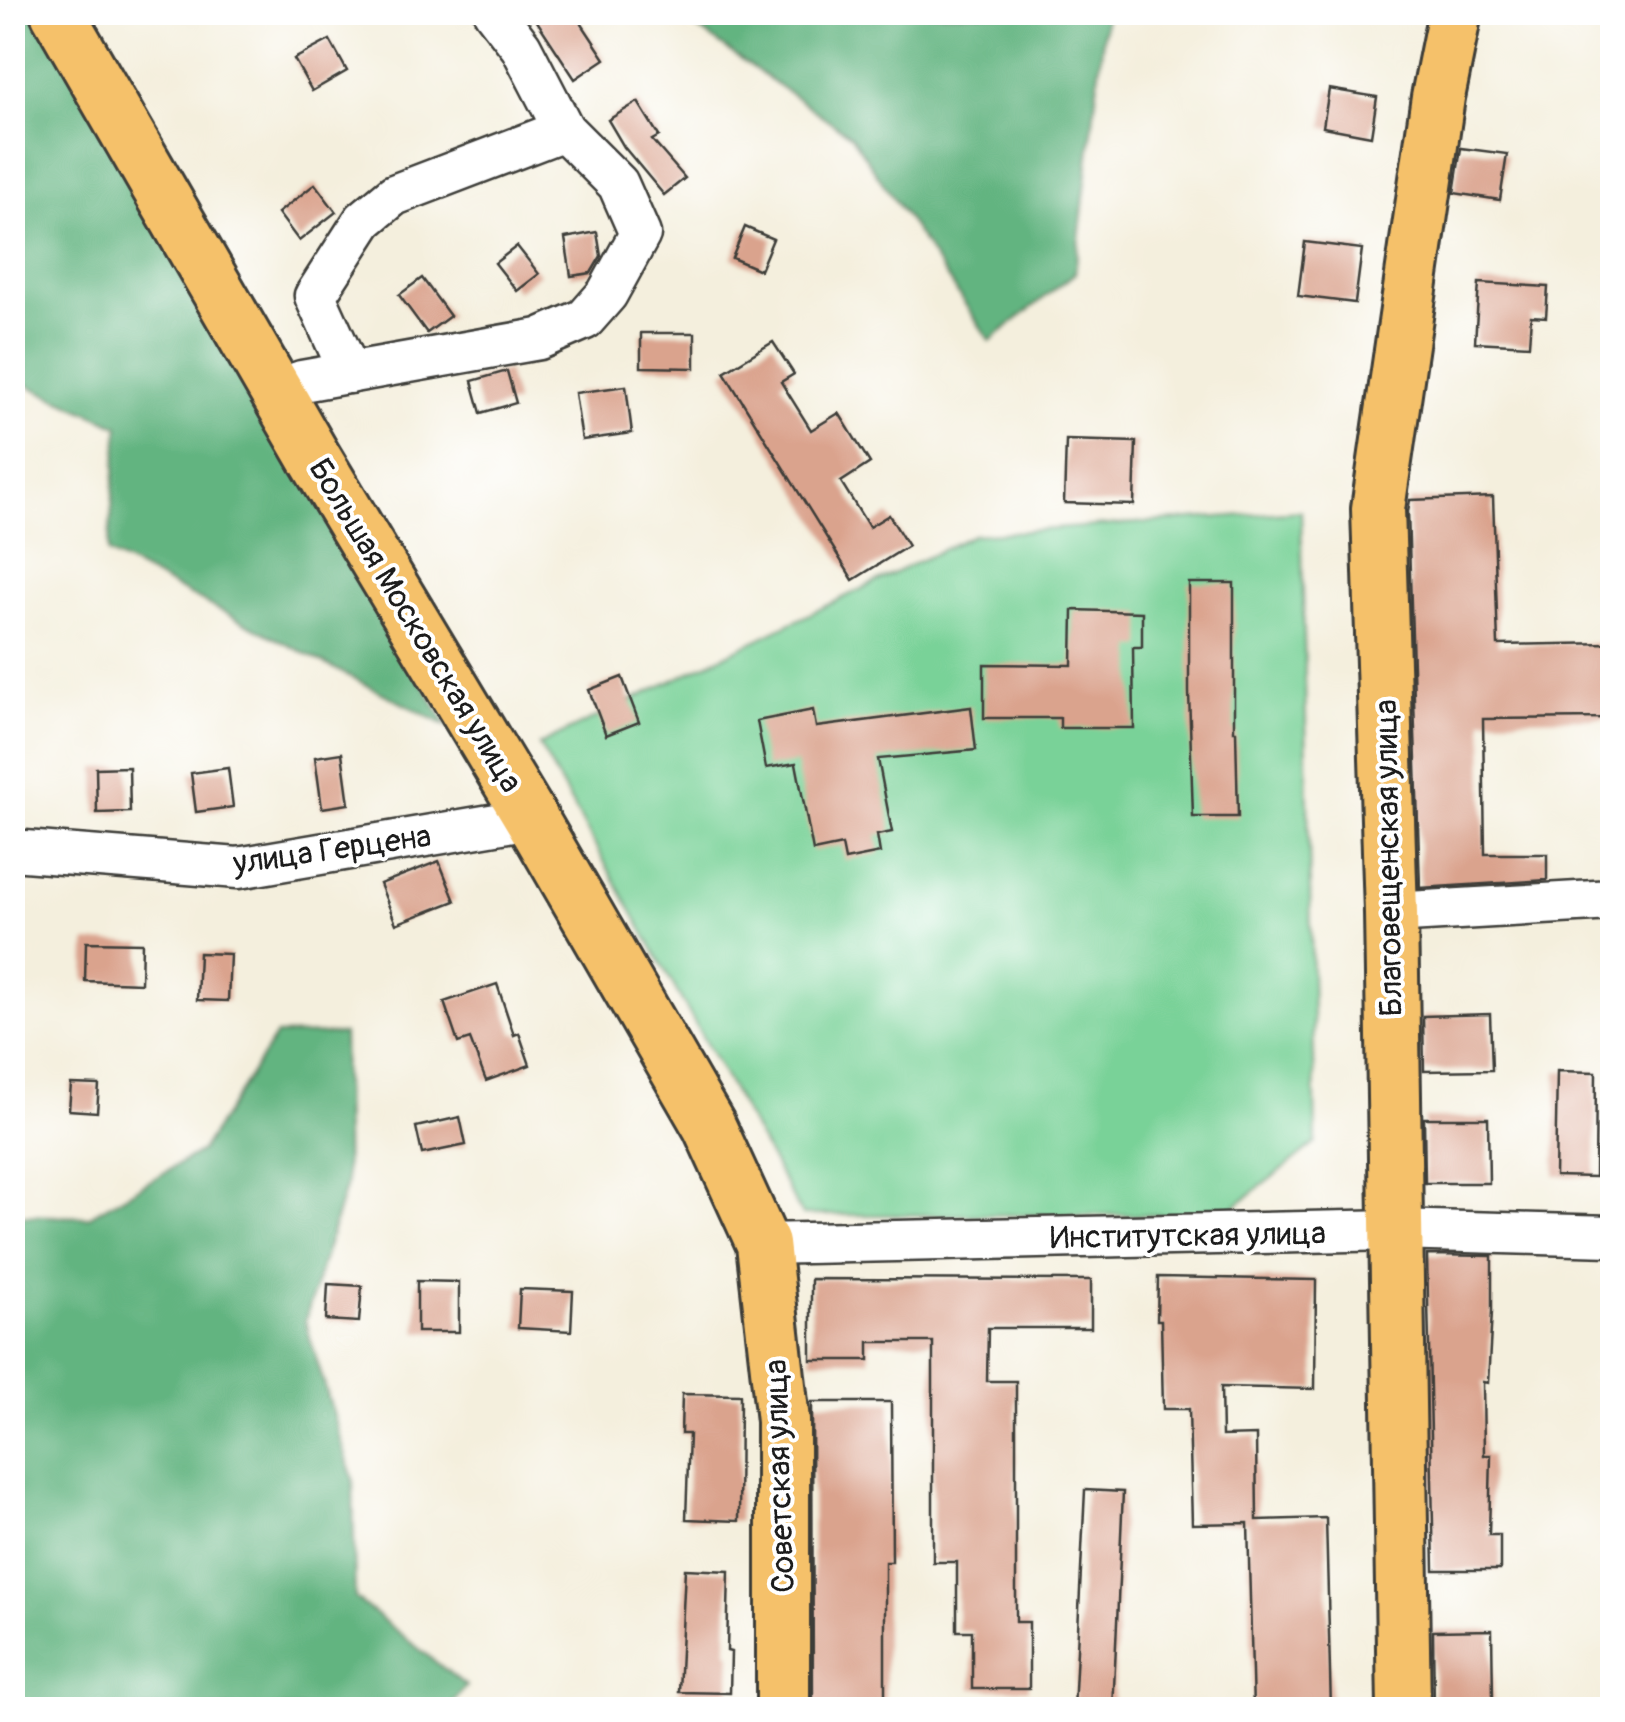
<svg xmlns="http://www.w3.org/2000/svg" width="1625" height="1722" font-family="Pangolin,sans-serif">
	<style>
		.green { fill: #79d298; stroke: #4a775a; stroke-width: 2.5 }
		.forest { fill: #62b480; stroke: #3f684e; stroke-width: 2.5 }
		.building { fill: #daa38d }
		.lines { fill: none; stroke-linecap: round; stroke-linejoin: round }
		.minor-casing { stroke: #3c3c39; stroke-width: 45 }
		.major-casing { stroke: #3c3c39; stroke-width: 58 }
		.minor { stroke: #fff; stroke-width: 40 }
		.major { stroke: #f5c16b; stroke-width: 52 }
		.labels { text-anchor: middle; stroke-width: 8; stroke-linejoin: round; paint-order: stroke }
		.street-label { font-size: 32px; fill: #1c1c1c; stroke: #fff }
	</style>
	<rect width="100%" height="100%" fill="#fff"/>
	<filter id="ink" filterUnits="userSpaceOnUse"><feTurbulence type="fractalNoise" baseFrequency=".01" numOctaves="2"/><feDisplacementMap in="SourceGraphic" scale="20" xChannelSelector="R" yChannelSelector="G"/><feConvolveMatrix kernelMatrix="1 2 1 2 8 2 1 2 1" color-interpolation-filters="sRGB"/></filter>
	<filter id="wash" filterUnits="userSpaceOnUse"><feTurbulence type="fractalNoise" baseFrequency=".0048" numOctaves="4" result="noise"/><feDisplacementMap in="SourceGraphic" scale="40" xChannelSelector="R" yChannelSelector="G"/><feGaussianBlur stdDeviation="2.25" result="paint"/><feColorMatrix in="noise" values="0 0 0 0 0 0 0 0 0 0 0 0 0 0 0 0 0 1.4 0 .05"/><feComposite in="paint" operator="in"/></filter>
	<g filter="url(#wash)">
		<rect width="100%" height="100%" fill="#f4efdd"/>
		<path class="green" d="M1301,511L1316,1143L1224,1215H802L539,745L973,535Z"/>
		<g class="forest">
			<path d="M13,13H38L447,726L108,553L119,426L13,379Z"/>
			<path d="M675,13H1106L1075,273L990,341L851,136Z"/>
			<path d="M343,1034L346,1184L305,1321L353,1479L355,1598L466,1686L449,1709H13V1215L88,1217L201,1151L276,1035Z"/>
		</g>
		<g id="blocks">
			<g class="building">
				<path d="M531,12H574L605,59L575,79Z"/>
				<path d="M330,40L347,71L312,91L294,59Z"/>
				<path d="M1329,89L1377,97L1371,136L1323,127Z"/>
				<path d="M638,102L659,136L652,140L685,178L664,195L624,147L608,120Z"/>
				<path d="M1461,148L1507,154L1500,200L1454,193Z"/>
				<path d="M315,184L336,212L299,241L278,213Z"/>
				<path d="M745,227L773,239L760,270L732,258Z"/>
				<path d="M597,232L601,256L591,273L571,276L565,238Z"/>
				<path d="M1305,242L1362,249L1355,303L1298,296Z"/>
				<path d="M517,246L539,274L517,291L495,263Z"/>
				<path d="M422,278L450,316L427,333L399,295Z"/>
				<path d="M1479,283L1548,287L1546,317L1531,316L1529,345L1475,342Z"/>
				<path d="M641,333H695V368L641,367Z"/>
				<path d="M773,342L794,374L781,382L811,430L839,413L870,463L841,482L869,527L889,515L908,546L853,580L724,372Z"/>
				<path d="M507,371L516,403L481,413L472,381Z"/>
				<path d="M626,386L632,433L582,440L575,393Z"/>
				<path d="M1066,440L1136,442L1134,505L1064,503Z"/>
				<path d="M1493,497L1498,645L1612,643V718L1483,719L1485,854H1547V880L1420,888L1408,511L1410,500Z"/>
				<path d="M1189,583H1234V731H1236L1238,817H1193L1189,692Z"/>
				<path d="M1073,610L1142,612V647H1133L1134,728H1060V718H984V664L1072,665Z"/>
				<path d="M622,677L639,722L606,735L589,690Z"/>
				<path d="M971,707L976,750L878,759L892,832L877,835L880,853L845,860L842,845L813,851L796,763L766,768L757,721L813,710L816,727Z"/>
				<path d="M342,753L349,804L322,808L315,757Z"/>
				<path d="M129,767L130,812L97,813L96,768Z"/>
				<path d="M228,768L233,807L196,812L191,773Z"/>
				<path d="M439,861L455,901L396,924L380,884Z"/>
				<path d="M86,942L142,943L141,983L85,981Z"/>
				<path d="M199,953L230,954L228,1001L197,1000Z"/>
				<path d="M497,984L514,1035L519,1033L530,1065L486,1081L470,1039L458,1043L444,1002Z"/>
				<path d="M1490,1014L1492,1070L1424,1071L1423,1016Z"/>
				<path d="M1557,1071L1596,1072L1595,1177L1555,1176Z"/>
				<path d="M71,1084L99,1085L97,1112L69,1110Z"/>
				<path d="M460,1117L466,1145L422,1154L416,1127Z"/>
				<path d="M1424,1118H1488L1489,1183H1425Z"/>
				<path d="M1427,1255L1492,1256V1311L1488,1383L1483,1382L1484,1455H1491L1489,1535H1500V1570H1434Z"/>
				<path d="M1158,1277L1316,1280L1315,1389L1221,1387L1222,1436L1256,1435L1257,1520L1326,1518L1331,1710H1253L1248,1523L1192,1524L1189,1409H1163L1161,1320H1157Z"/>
				<path d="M811,1279L1091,1280V1328H988L987,1381H1016V1622H1029V1689H972V1631H957V1562H933V1342H869V1360H811Z"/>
				<path d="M417,1281L459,1282V1332H417Z"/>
				<path d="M328,1284L362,1286L359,1322L326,1320Z"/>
				<path d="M520,1289L573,1291L571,1331L518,1328Z"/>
				<path d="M682,1394L740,1395L739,1521L686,1519L689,1434H681Z"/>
				<path d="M812,1402H891L892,1562H885V1710H813Z"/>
				<path d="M1085,1490L1123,1492L1113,1710H1074Z"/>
				<path d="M685,1569L729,1571L727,1651L731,1652L730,1693L679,1692Z"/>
				<path d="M1492,1630L1493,1701H1468V1710H1434L1433,1631Z"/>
			</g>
		</g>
	</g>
	<g filter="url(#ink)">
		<use href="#blocks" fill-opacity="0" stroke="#3c3c39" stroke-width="2.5"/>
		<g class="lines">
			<g class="minor-casing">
				<g id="minor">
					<path d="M350,373L315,296L364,220L394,195L564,130"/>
					<path d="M276,390L302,381L539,339L585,319L607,294L640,234L618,184L564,130L521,47L494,12"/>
					<path d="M12,850L238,868L531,818"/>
					<path d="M1391,913L1612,900"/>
					<path d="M763,1244L1395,1230L1612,1236"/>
				</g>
			</g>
			<g class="major-casing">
				<g id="major">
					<path d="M57,12L314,457L531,818L709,1126L763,1244L783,1421V1710"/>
					<path d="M1404,1710L1391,913L1378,509L1438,97L1455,12"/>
				</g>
			</g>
			<use href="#minor" class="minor"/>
			<use href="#major" class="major"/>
		</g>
	</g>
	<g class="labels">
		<g class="street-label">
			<text transform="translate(416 625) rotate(59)" y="11">Большая Московская улица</text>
			<text transform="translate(332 849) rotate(-8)" y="11">улица Герцена</text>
			<text transform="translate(1388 858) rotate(-91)" y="11">Благовещенская улица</text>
			<text transform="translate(1188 1235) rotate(-1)" y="11">Институтская улица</text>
			<text transform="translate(779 1476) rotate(-92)" y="11">Советская улица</text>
		</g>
	</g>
	<rect width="1625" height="1722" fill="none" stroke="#fff" stroke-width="50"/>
</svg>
